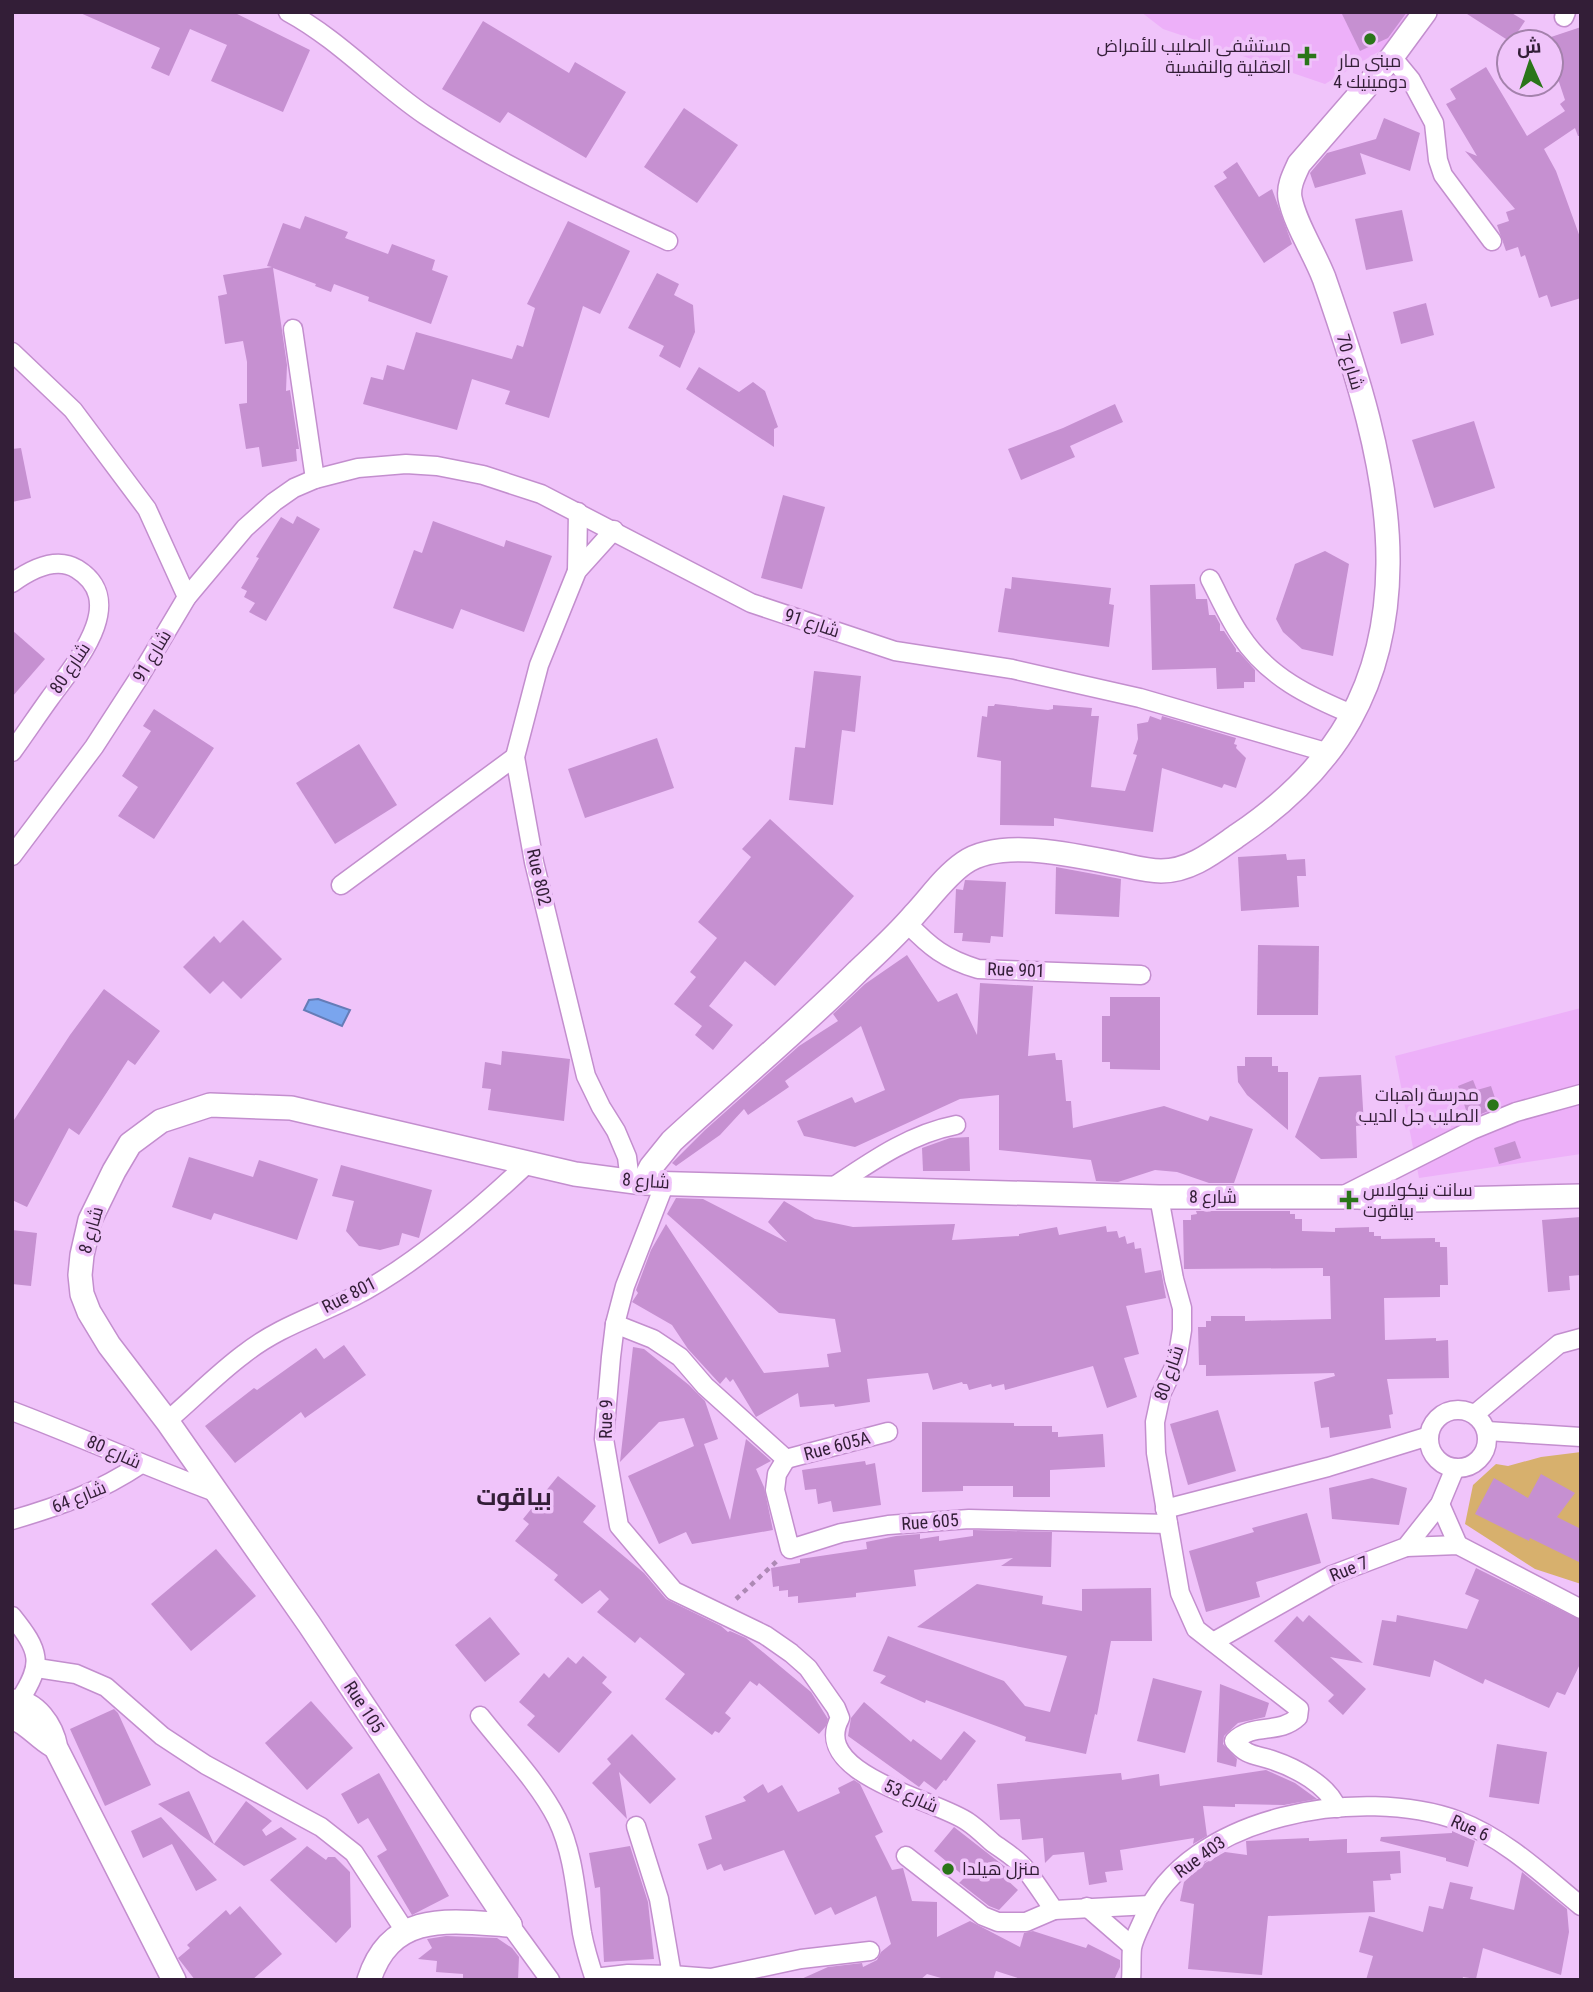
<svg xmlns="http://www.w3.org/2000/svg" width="1593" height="1992" font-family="'Roboto Condensed',Cairo,sans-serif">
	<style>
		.built { fill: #edb0f9 }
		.green { fill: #d7b06d }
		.water { fill: #7aa5ee; stroke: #657cb7; stroke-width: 2 }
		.building { fill: #c690d1 }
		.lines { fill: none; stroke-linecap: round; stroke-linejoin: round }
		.minor-casing { stroke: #c38ece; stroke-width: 21 }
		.tertiary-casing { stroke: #c38ece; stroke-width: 26 }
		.path { stroke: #ad89b4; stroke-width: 4.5; stroke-dasharray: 5 5; stroke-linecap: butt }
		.minor { stroke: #fff; stroke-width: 18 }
		.tertiary { stroke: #fff; stroke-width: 23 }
		.poi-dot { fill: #2a7519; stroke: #f0c4fa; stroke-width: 2.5 }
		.labels { text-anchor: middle; stroke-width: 7; stroke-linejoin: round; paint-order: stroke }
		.poi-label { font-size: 18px; fill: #331e37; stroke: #f0c4fa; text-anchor: end }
		.street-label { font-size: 18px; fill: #331e37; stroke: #f0c4fa }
		.district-label { font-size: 24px; font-weight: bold; fill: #331e37; stroke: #f0c4fa }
	</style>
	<rect width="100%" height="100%" fill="#f0c4fa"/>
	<g class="built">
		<path d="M1141,12H1428L1426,23L1325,84L1163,29Z"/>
		<path d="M1581,1008V1154L1419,1178L1395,1056Z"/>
	</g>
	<path class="green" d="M1581,1452V1584L1535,1569L1465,1524L1473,1485L1496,1464L1508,1466L1541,1457Z"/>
	<path class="water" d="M318,999L350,1010L342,1026L304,1010L309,1000Z"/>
	<g class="building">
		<path d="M78,12H233L310,50L283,112L211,81L227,45L190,29L169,76L151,68L160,48Z"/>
		<path d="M1341,12H1407L1388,38L1360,51Z"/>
		<path d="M1464,12H1510L1525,21L1513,39H1506Z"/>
		<path d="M483,21L569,73L575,62L626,92L586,158L508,112L500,123L442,89Z"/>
		<path d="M1581,27V136H1578L1575,128L1544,149L1556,171L1581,240V298L1551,307L1547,295L1539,298L1525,255L1521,257L1518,247L1506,251L1497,225L1509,221L1506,212L1515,209L1465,151L1477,156L1446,104L1456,99L1450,89L1486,67L1527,136L1565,111L1560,104L1565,100L1551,58V37Z"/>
		<path d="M684,108L738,145L697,203L644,167Z"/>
		<path d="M1384,118L1420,133L1410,171L1360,153L1366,174L1315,188L1310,173L1327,153L1376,139Z"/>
		<path d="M1237,162L1259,197L1272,189L1292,244L1264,263L1214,186L1227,178L1223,172Z"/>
		<path d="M1402,210L1413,261L1366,270L1355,219Z"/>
		<path d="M305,216L348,232L345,238L388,254L392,244L435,260L432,270L448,276L431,324L368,301L369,297L334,284L331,292L315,286L316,284L273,268L287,365L286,391L290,390L299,449H296L297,461L262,467L259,447L246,449L239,404L247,403V362L243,341L225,344L218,296L227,294L223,275L272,267L267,266L283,223L300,229Z"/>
		<path d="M568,221L630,251L600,314L583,306L549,418L505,404L510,391L472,379L457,430L363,404L371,377L383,380L387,365L404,370L416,332L512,359L517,345L523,347L535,308L527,304Z"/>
		<path d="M657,273L679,284L674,295L693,305L695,332L680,368L659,356L664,346L628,328Z"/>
		<path d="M1426,303L1434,335L1401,344L1393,312Z"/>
		<path d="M699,367L739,392L753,382L765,391L778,427L774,429V447L686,389Z"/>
		<path d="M1115,404L1123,422L1070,446L1075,457L1021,480L1008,449L1063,428Z"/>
		<path d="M1474,421L1495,488L1434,508L1412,440Z"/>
		<path d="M21,448L31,498L12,502V449Z"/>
		<path d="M783,495L825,507L802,589L761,578Z"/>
		<path d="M297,516L320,529L266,621L249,612L255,603L244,597L247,591L241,588L259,558L256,557L281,517L293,524Z"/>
		<path d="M433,521L504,547L506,540L552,556L524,632L461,609L453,629L393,608L414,550L422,553Z"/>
		<path d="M1325,551L1349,564L1333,656L1302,649L1283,632L1276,619L1295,564Z"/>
		<path d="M1012,577L1111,588L1109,604L1114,605L1109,647L998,632L1005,588L1011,589Z"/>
		<path d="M1195,584L1196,599H1207L1209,615H1215L1220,624V631H1224L1236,649V652H1239L1255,670V682H1244V688L1217,689L1216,668L1152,670L1150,585Z"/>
		<path d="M12,630L45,659L12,697Z"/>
		<path d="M814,671L861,676L855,732L842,730L833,805L789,800L795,747L805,748Z"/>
		<path d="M995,704L1048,710L1053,709V705L1092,708L1091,716H1099L1091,787L1125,791L1137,755L1133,754L1138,739L1137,724L1148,722L1150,716L1161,720L1162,716L1236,738L1234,744L1237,745L1236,748L1246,758L1236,788L1224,784L1222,788L1162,768L1153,832L1054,818V826L1000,825L1001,761L977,757L982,716L987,717L988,706H994Z"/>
		<path d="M154,709L214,748L154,839L118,816L138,787L122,776L151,731L143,726Z"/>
		<path d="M657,738L674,788L585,818L568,769Z"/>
		<path d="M359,744L397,805L335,844L296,783Z"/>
		<path d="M770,819L854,896L775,986L745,961L709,1006L733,1025L713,1050L695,1035L702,1026L674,1004L696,977L690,972L717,938L698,922L751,857L742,849Z"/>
		<path d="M1286,854L1287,860L1305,859L1306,876H1297L1299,907L1241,911L1238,857Z"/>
		<path d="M1056,867L1121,879L1119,917L1055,914Z"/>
		<path d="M965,880L1006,882L1003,937L991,936L990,943L962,941L963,933H954L956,889L963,890Z"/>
		<path d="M243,920L282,959L241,999L223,981L210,994L183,967L214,936L220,943Z"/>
		<path d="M1258,945L1319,946L1318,1015H1257Z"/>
		<path d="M907,955L938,1002L957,993L977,1035L980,983L1033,986L1028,1056L1055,1053L1056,1060H1062L1066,1101H1071L1073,1128L1164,1106L1208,1121L1210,1116L1253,1129L1234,1183H1209L1177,1172L1155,1170L1118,1182L1096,1181L1091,1160L999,1150V1095L960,1099L855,1147L804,1136L797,1121L852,1097L855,1103L885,1090L861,1026L785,1081L789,1087L748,1115L744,1109L720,1135L676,1166L672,1163L705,1130L799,1046L838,1021L833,1014L865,984Z"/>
		<path d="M104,989L160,1031L135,1065L128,1060L79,1135L69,1128L27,1207L12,1200V1123L70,1035Z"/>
		<path d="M1110,997H1160V1070L1110,1069V1062H1102V1016H1110Z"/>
		<path d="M502,1051L570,1059L564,1121L488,1110L491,1089L482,1088L485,1062L501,1065Z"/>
		<path d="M1245,1057H1272V1066H1278V1072H1288V1130L1247,1095L1238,1082L1237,1066H1245Z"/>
		<path d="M1361,1075L1364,1125L1356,1126L1357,1158L1321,1159L1295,1137L1319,1077Z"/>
		<path d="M1473,1080L1477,1090L1491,1086L1498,1107L1469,1119L1458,1086Z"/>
		<path d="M969,1137L970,1171H923L922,1148L950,1138Z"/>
		<path d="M1515,1141L1521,1158L1499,1164L1494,1148Z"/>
		<path d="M189,1157L253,1177L259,1160L318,1179L297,1240L214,1213L211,1220L172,1207Z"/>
		<path d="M341,1165L432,1190L419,1238L402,1233L399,1245L380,1250L359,1246L346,1231L354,1201L332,1196Z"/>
		<path d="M676,1198L703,1199L787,1242L768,1222L784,1201L815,1219L853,1227L955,1224L952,1240L1019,1236V1234L1057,1227L1059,1235L1106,1226L1107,1232L1117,1231L1119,1238L1125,1236L1127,1244L1134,1242L1135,1249L1141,1248L1145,1273L1161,1270L1166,1298L1126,1306L1139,1354L1124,1358L1137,1397L1107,1408L1093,1366L1005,1390L1004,1384L992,1387L991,1384L969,1390L967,1384H963L962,1382L933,1390L928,1373L867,1379L870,1402L835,1407L834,1404L800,1407L798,1393L756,1417L733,1379L730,1382L726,1377L720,1384L688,1349L672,1325L632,1302L638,1293L636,1290L651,1250L666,1224L764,1373L829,1367L827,1354L841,1352L835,1319L779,1313L667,1214Z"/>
		<path d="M1196,1211H1290V1214H1295V1219H1302V1231L1335,1232V1228L1369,1227V1232H1374V1236H1381V1239L1435,1238V1242H1440V1247H1447L1448,1285H1440V1297L1384,1298L1385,1340L1436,1338V1341L1448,1340L1449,1378L1387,1379L1393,1414L1389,1415L1391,1428L1330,1438L1329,1427L1321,1428L1314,1382L1335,1376L1334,1373L1206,1376V1365H1199L1198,1327H1206V1321H1211V1316H1245V1321L1331,1319L1330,1276H1323V1268L1184,1269L1183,1220H1191V1215L1197,1214Z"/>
		<path d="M1581,1217V1275L1569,1276L1570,1290L1548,1292L1542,1220Z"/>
		<path d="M12,1230L37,1233L31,1286L12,1284Z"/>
		<path d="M344,1345L366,1375L305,1418L301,1412L235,1463L205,1426L254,1388L257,1390L316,1348L324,1359Z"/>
		<path d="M633,1347L644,1349L689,1385L705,1401L718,1439L704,1444L730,1520L746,1439L771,1461L756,1469L764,1487L773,1530L692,1544L686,1532L659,1544L628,1476L694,1446L684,1418L659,1422L620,1462Z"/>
		<path d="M1218,1410L1236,1471L1188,1485L1170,1424Z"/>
		<path d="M922,1422L1014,1423V1426H1052V1432H1058V1437L1103,1434L1105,1467L1050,1470V1497H1013V1486H963V1491L922,1492Z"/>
		<path d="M865,1461L866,1465L875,1463L881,1505L833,1512L831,1501L818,1504L816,1489L805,1490L802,1470Z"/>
		<path d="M1541,1474L1575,1493L1557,1517L1581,1529V1563L1530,1538L1529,1541L1475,1514L1494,1478L1528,1498Z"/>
		<path d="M558,1476L596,1506L583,1522L644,1573L666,1599L721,1626L728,1632L730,1631L746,1638L811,1692L828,1719L826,1726L819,1734L759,1683L757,1686L750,1681L725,1713L731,1718L719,1733L715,1731L712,1735L665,1699L685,1674L640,1637L635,1643L597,1612L609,1599L600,1590L582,1604L554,1580L558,1575L515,1541L529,1524L523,1519Z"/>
		<path d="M1372,1478L1407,1488L1399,1525L1332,1519L1329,1488Z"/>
		<path d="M1307,1513L1321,1563L1256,1582L1260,1597L1206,1612L1189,1551L1254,1532L1252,1528Z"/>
		<path d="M973,1530L1052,1532L1051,1567L1001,1566L1013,1558L914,1570L916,1586L856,1593V1597L798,1603V1596L788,1597V1590L779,1591V1586L773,1587L771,1568L800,1563V1559L867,1549L866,1542L896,1536L920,1534V1539L939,1536V1541L973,1536Z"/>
		<path d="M216,1549L256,1596L191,1651L151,1604Z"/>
		<path d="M1476,1568L1581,1620V1662L1565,1695L1557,1692L1549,1708L1485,1679L1483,1684L1434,1660L1430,1677L1373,1665L1382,1620L1396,1622L1397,1615L1467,1629L1479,1600L1465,1594Z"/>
		<path d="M977,1584L1043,1596L1042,1604L1082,1611V1589L1151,1588L1152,1641H1111L1097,1715L1095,1714L1086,1754L1025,1741L1026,1737L926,1700L925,1703L880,1683L886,1676L873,1671L888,1636L1004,1681L1025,1706L1050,1712L1067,1656L917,1627Z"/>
		<path d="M1309,1615L1363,1663L1330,1657L1366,1689L1343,1715L1328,1701L1334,1695L1274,1641L1297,1616L1303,1622Z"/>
		<path d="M490,1617L520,1654L485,1682L455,1645Z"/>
		<path d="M583,1656L607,1677L602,1683L612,1692L559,1753L527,1725L535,1716L519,1702L544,1673L549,1678L568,1657L576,1664Z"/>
		<path d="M1153,1678L1202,1691L1185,1753L1137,1741Z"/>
		<path d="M1220,1684L1269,1703L1265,1717L1238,1723L1224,1736L1223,1744L1237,1759L1236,1767L1217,1762Z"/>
		<path d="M311,1701L353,1748L307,1790L265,1743Z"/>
		<path d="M864,1702L911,1742L913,1739L941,1760L964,1731L976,1741L946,1781L944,1780L936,1790L924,1781L919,1787L848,1736L851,1718Z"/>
		<path d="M114,1709L118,1713L151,1785L105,1806L70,1729Z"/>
		<path d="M632,1734L676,1779L650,1804L619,1772L627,1819L592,1783L611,1764L607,1759Z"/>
		<path d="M1497,1744L1547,1752L1539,1804L1489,1797Z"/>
		<path d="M1266,1770L1295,1783L1317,1799L1284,1805L1235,1804V1807L1203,1806L1207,1836L1193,1844L1194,1838L1120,1850L1123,1870L1105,1872L1107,1882L1089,1885L1084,1852L1053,1855L1045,1863L1043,1838L1022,1840L1020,1819L1000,1820L997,1784L1121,1773L1122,1780L1159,1774L1160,1786Z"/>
		<path d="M379,1773L449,1896L412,1915L377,1856L387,1850L368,1818L358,1824L341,1794Z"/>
		<path d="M854,1780L860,1784L883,1832L875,1836L892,1870L903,1868L912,1901L937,1902V1937L970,1921L1020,1947L1024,1933L1033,1931L1086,1948L1088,1944L1120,1960V1967L1114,1980H1024L996,1971L993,1980H948L927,1974L920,1980H799L828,1967L862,1963L863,1967L877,1960L881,1952L891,1944L876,1896L835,1915L831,1907L815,1915L784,1850L724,1871L721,1864L707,1870L698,1844L712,1839L705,1816L746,1801L743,1797L763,1784L768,1793L782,1785L798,1812L840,1793L838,1788Z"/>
		<path d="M189,1791L214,1844L246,1801L272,1821L262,1830L266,1836L281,1827L297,1839L244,1866L158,1804Z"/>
		<path d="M161,1817L170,1827L217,1880L196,1891L172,1844L143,1858L131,1831Z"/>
		<path d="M954,1827L1013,1873L1007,1880L1018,1890L999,1910L989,1906L961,1884L959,1883L965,1877L934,1851Z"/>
		<path d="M1452,1831L1475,1841L1468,1867L1446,1861V1858L1380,1841L1381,1837L1452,1833Z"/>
		<path d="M1309,1838V1841L1347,1839V1853L1400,1851L1401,1873L1390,1874L1391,1880L1373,1881L1375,1912L1268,1916L1262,1975L1188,1969L1194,1904L1180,1901L1184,1882L1205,1863L1225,1852L1247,1855L1246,1841Z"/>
		<path d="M307,1846L326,1860L328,1857H335L350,1872L351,1927L336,1943L270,1880Z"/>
		<path d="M630,1846L648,1902L654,1959L604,1962L600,1887L595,1888L589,1853Z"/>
		<path d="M1522,1872L1567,1909L1569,1932L1561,1975L1483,1948L1476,1979L1463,1977L1462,1980H1366L1373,1956L1359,1952L1369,1916L1423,1932L1429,1906L1443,1909L1450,1882L1473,1887L1470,1899L1514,1910Z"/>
		<path d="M240,1906L282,1954L252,1980H195L178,1958L190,1948L187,1945L226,1910L230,1915Z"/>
		<path d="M446,1936L497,1938L512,1948L519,1957L518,1980H463V1974L436,1972L437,1961L418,1959L432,1948L427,1939Z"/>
	</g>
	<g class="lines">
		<g class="minor-casing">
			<g id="minor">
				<path d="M288,12C338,39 378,83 425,115C501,166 585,203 668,241"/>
				<path d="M1564,17L1566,12"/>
				<path d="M1392,57L1411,80L1434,123L1438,160L1443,175L1492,241"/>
				<path d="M293,329L315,479"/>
				<path d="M12,352L73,410L147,509L187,597"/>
				<path d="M614,530L577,571L539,665L515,757L534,862L586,1076L601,1107L616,1131L627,1157L630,1181"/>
				<path d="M577,571L578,512"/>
				<path d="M1210,579C1220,598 1229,619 1241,636C1268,677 1310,697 1354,715"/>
				<path d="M12,583C30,570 56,556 77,569C130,602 74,665 50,698C37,716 25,734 12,752"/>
				<path d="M12,856L94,747L140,676L187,597L245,528L274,502L294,488L315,479L358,468L406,464L437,466L483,475L541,494L751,603L895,651L1012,669L1140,698L1329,753"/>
				<path d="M341,885L515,757"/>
				<path d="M907,923C930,947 945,959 978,969L1141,975"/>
				<path d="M665,1183L625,1286L615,1324L611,1357L604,1439L619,1526L674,1591L765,1635L791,1653L808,1668L836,1708L840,1718C809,1775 938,1800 968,1822C977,1828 985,1836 993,1843C1004,1851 1018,1859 1026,1870C1036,1883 1045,1897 1054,1910L1150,1905"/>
				<path d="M830,1189C869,1163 909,1134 956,1125"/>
				<path d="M1342,1196L1472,1130L1516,1112L1581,1094"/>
				<path d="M1159,1197L1174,1279L1182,1308V1330L1177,1361L1161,1394L1155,1422L1156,1453L1180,1593L1196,1629L1299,1709L1298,1717C1279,1735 1254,1722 1234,1741C1248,1757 1254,1754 1272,1760C1296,1768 1328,1785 1337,1808"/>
				<path d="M615,1324L653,1339L680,1357L705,1386L786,1459L777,1474L775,1490L790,1549L841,1533L888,1525L969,1519L1168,1524"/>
				<circle cx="1458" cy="1439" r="29"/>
				<path d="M12,1411C81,1437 147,1467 215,1492"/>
				<path d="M1475,1414L1559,1344L1581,1338"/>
				<path d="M167,1421C193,1399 217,1374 244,1354C278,1327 316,1316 353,1297C414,1266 478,1210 528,1163"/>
				<path d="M1487,1431L1581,1437"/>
				<path d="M786,1459L888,1432"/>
				<path d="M1440,1504L1458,1545"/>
				<path d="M1165,1509L1328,1467L1429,1436"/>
				<path d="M12,1520C60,1506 99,1492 141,1464"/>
				<path d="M1406,1547L1458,1545L1581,1609"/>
				<path d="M12,1616C40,1651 44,1663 19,1701"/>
				<path d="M1213,1642L1332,1575L1406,1547L1440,1504L1455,1468"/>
				<path d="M37,1668L76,1674L106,1687L162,1736L206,1765L321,1827L354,1853L405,1931"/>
				<path d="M480,1716C505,1748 539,1783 557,1819C574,1854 576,1895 582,1933C585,1949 590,1965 595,1980"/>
				<path d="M906,1856L983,1916L998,1922H1026L1054,1910"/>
				<path d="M1087,1907L1132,1946"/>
				<path d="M510,1925L550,1980"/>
				<path d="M672,1975L711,1978L801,1959L870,1951"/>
				<path d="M594,1978L628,1974L672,1975L659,1899L636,1826"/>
				<path d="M1131,1980C1132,1969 1131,1958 1132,1948C1134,1938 1140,1927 1144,1918C1189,1814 1362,1785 1459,1821C1506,1839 1543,1875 1581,1906"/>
			</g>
		</g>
		<g class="tertiary-casing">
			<g id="tertiary">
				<path d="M643,1183L651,1167L672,1141C734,1084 799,1030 858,971C877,953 897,935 914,915C930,898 945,876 964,863C1001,837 1077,856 1119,864C1133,867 1147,871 1161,871C1191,871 1215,851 1238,835C1337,768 1387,685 1388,564C1389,469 1355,367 1324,278C1314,252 1295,224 1290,198C1288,186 1294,175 1299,164L1392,57L1425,12"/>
				<path d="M12,1701C36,1702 52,1726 56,1748L174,1980"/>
				<path d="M12,1717C28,1723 38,1737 52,1745"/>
				<path d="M510,1925L309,1624L167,1421L109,1345L89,1312L82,1294L80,1275L82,1255L90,1220L114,1171L130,1144L161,1121L210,1105L291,1108L575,1174L643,1183L1159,1197H1358L1413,1200L1581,1196"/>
				<path d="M369,1980C391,1910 451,1921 510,1925"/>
			</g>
		</g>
		<path class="path" d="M736,1599L778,1560"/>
		<use href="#minor" class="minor"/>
		<use href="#tertiary" class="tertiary"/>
	</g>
	<g class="poi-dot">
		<circle cx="1370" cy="39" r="7"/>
		<path d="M1303.5 45.5h7v7h7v7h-7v7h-7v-7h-7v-7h7z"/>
		<circle cx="1493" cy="1105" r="7"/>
		<path d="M1345.5 1189.5h7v7h7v7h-7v7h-7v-7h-7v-7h7z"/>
		<circle cx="948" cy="1869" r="7"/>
	</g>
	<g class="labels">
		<g class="poi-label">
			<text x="1291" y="52">مستشفى الصليب للأمراض<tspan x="1291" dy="21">العقلية والنفسية</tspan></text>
			<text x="1370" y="67" text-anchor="middle">مبنى مار<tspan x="1370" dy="21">دومينيك 4</tspan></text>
			<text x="1479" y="1101">مدرسة راهبات<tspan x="1479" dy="21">الصليب جل الديب</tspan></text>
			<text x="1363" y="1196" text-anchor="start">سانت نيكولاس<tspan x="1363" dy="21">بياقوت</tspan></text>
			<text x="962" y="1875" text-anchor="start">منزل هيلدا</text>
		</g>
		<g class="street-label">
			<text transform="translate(1350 362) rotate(74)" y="6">شارع 70</text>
			<text transform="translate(812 623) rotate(18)" y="6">شارع 91</text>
			<text transform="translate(152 656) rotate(-59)" y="6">شارع 91</text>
			<text transform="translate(70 668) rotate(-56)" y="6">شارع 80</text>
			<text transform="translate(539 877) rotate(77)" y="6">Rue 802</text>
			<text transform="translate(1016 970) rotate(2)" y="6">Rue 901</text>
			<text transform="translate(646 1181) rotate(4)" y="6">شارع 8</text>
			<text x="1213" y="1203">شارع 8</text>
			<text transform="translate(91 1230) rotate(-74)" y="6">شارع 8</text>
			<text transform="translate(349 1295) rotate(-27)" y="6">Rue 801</text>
			<text transform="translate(1169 1373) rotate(-71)" y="6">شارع 80</text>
			<text transform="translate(606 1419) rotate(-89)" y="6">Rue 9</text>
			<text transform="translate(837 1446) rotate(-15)" y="6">Rue 605A</text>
			<text transform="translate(114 1452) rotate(24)" y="6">شارع 80</text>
			<text transform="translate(79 1497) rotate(-22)" y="6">شارع 64</text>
			<text transform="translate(930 1522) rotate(-4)" y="6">Rue 605</text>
			<text transform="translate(1349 1569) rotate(-22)" y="6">Rue 7</text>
			<text transform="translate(364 1707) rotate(57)" y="6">Rue 105</text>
			<text transform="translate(911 1796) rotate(24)" y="6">شارع 53</text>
			<text transform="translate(1470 1828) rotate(24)" y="6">Rue 6</text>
			<text transform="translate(1200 1857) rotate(-36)" y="6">Rue 403</text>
		</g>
		<g class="district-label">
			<text x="514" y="1505">بياقوت</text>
		</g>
	</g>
	<rect width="1593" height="1992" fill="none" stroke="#331e37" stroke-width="28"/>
	<g transform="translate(1530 63) rotate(357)"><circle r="33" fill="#f0c4fa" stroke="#a482ac" stroke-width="2"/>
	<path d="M0-5L12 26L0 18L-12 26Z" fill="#2a7519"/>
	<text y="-10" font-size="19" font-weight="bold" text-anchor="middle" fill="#331e37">ش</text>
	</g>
</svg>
